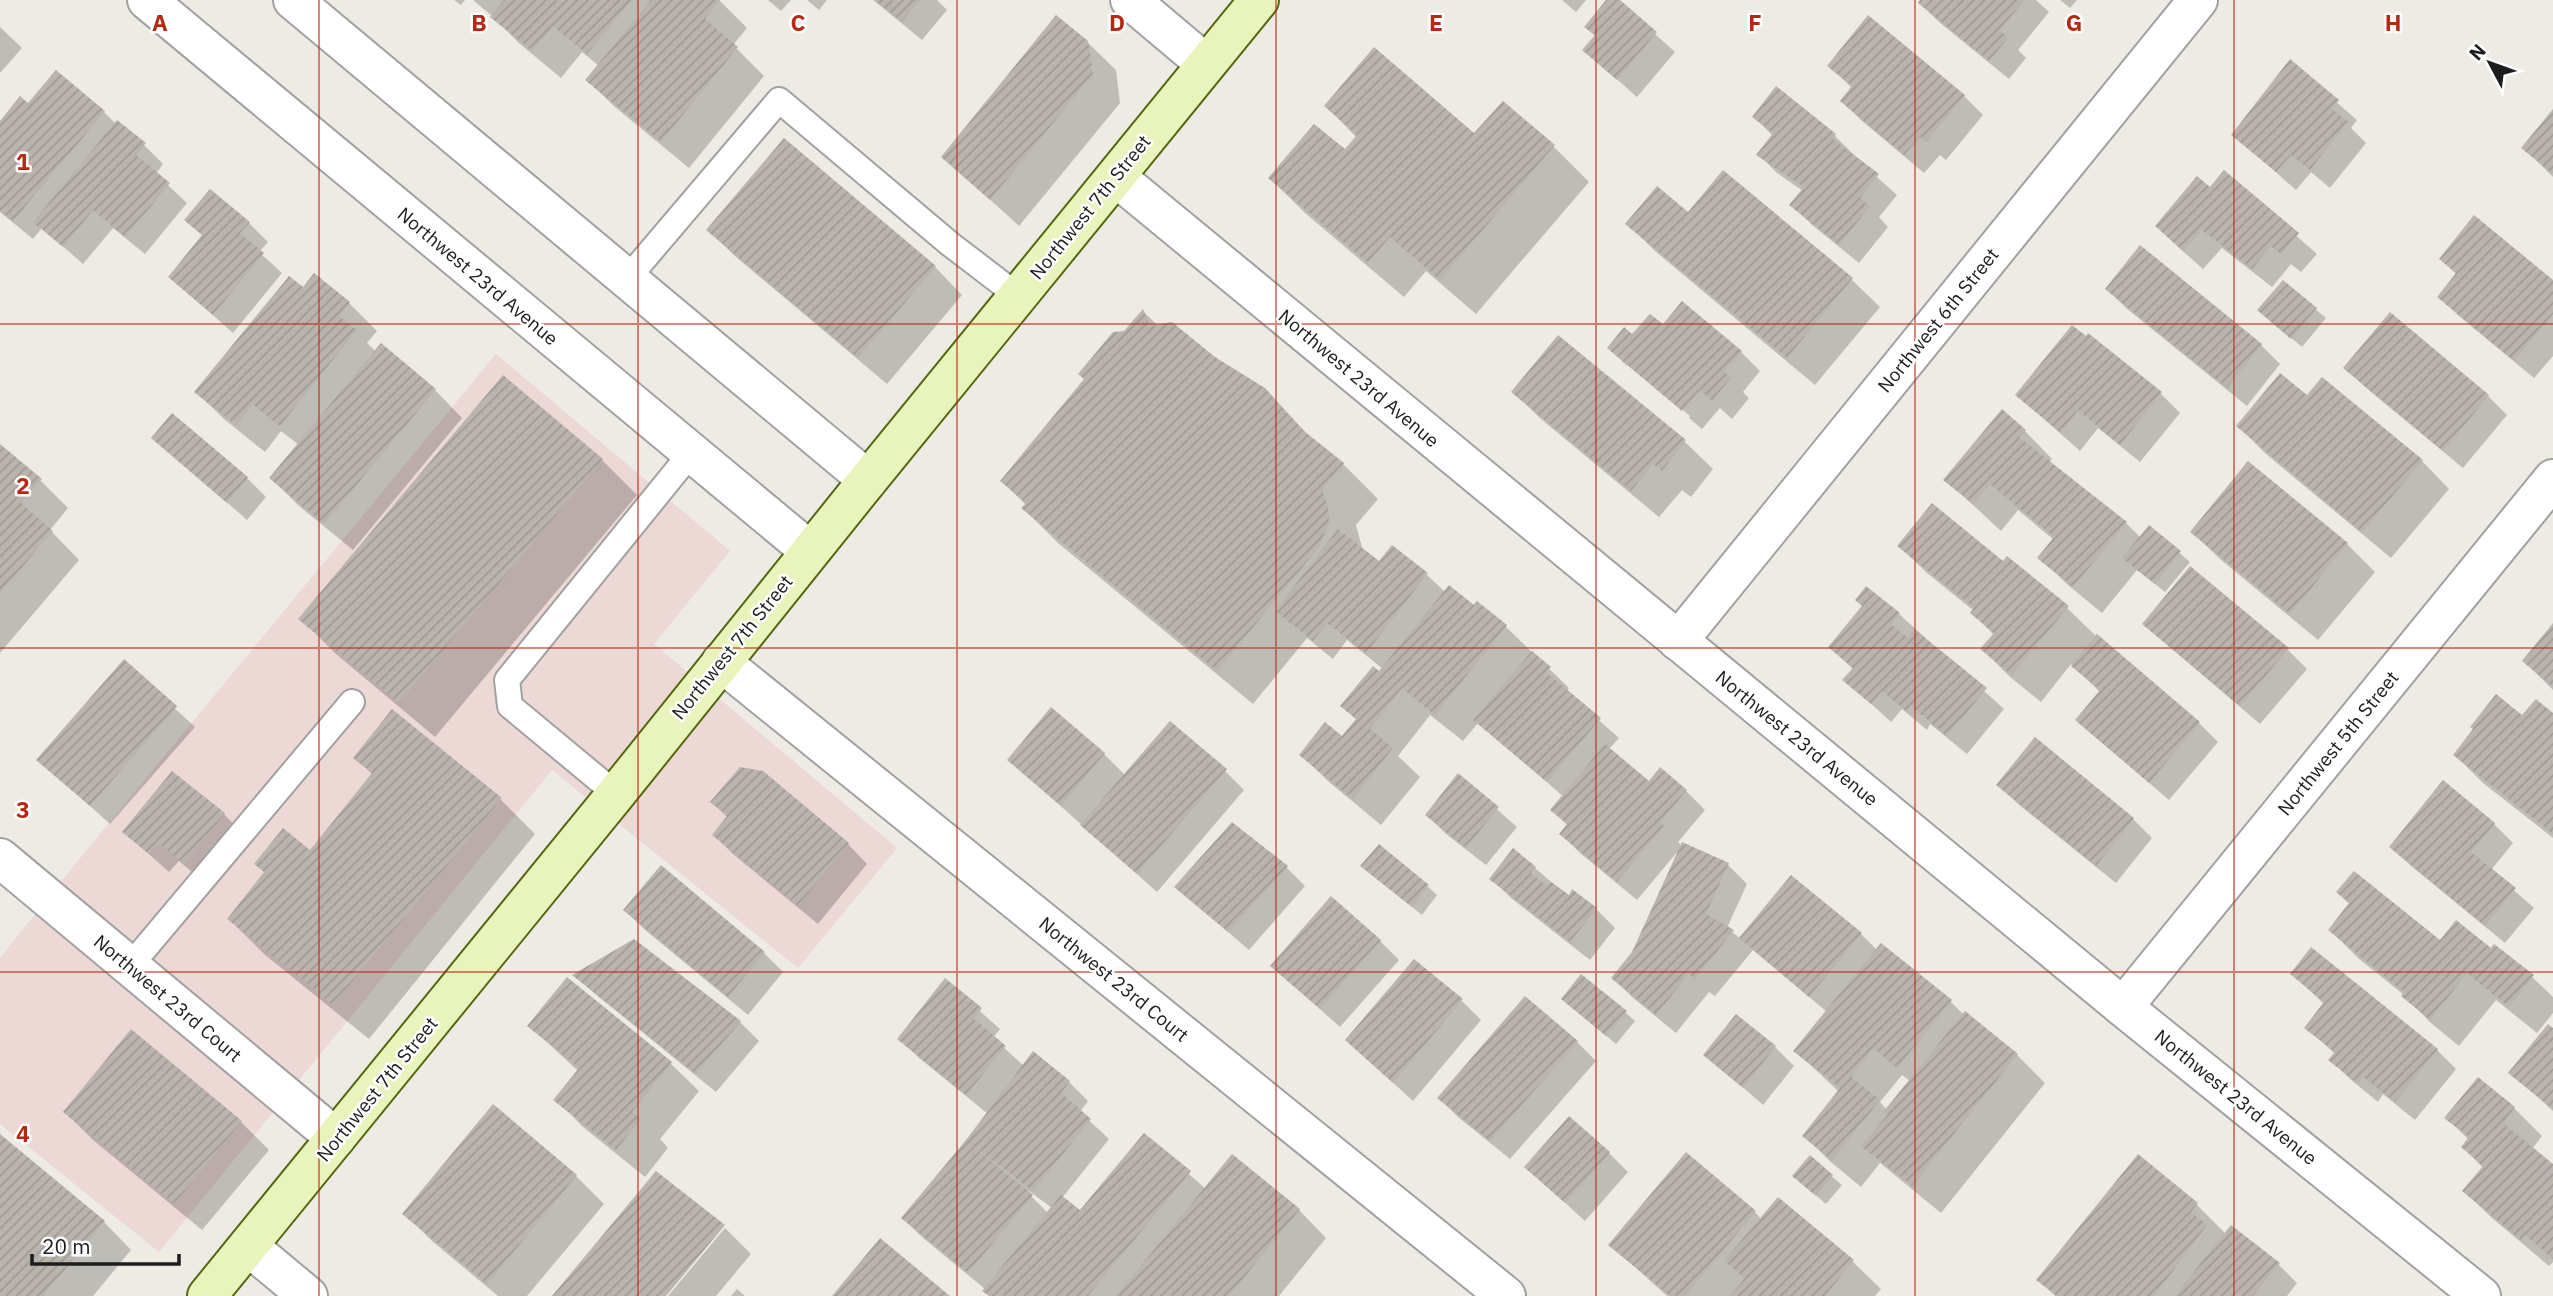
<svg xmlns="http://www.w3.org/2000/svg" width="2553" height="1296" font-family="'IBM Plex Sans',sans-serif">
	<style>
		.commercial { fill: #ecd8d4 }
		.shadow { fill: #0003; fill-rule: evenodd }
		.building { fill: url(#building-hatch) }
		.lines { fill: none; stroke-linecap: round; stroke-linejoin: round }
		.lane-casing { stroke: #a1a1a1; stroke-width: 28 }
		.street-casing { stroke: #a1a1a1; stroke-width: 42 }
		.secondary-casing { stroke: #546810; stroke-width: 42 }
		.lane { stroke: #fff; stroke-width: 24 }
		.street { stroke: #fff; stroke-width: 38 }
		.secondary { stroke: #e9f3bc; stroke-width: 38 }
		.grid { fill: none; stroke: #b62814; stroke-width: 2; stroke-opacity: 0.55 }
		.labels { text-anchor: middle; stroke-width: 5; stroke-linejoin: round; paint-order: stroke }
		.street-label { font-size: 19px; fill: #1d1d1d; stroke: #fff }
		.grid-label { font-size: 23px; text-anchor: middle; font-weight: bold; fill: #b62814; stroke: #fff; stroke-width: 5; stroke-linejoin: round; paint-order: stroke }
	</style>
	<defs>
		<pattern id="building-hatch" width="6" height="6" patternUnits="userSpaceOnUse" patternTransform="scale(1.75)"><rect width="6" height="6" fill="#bab4ad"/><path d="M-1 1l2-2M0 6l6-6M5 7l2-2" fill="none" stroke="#9f9a94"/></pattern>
	</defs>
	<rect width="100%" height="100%" fill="#edebe4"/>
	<path class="commercial" d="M496,354L730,551L654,644L897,848L798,968L552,770L159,1252L0,1124V958L72,868Z"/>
	<g class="shadow">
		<path d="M454,0H465L461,5Z"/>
		<path d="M473,0H719L747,28L733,45L764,76L689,168L615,107L587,80L599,66L582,52L561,78L520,44L492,16Z"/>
		<path d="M768,0H791L781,11Z"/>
		<path d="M807,0H827L819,10Z"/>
		<path d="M873,0H937L947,10L922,40Z"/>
		<path d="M1562,0H1586L1576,12Z"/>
		<path d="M1609,0H1617L1675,52L1637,97L1584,50L1596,37L1586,27Z"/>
		<path d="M1922,0H2036L2049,12L2018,50L2026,58L2009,79L1939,22L1920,3Z"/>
		<path d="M2060,0H2077L2070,8Z"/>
		<path d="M0,27L22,48L0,73Z"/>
		<path d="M1087,42L1116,70L1120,103L1019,226L943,157Z"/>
		<path d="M2290,62L2357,120L2351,128L2366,143L2330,188L2311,172L2296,190L2234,135Z"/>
		<path d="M1829,66L1964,96L1983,115L1946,160L1940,155L1924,173L1861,120L1842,101L1852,88Z"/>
		<path d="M1503,103L1554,147L1589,182L1476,314L1426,271L1404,297L1305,213L1270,178L1345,152L1357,138L1326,106L1474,136Z"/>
		<path d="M29,106L104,112L116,124L144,145L163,164L156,174L187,203L145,254L113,228L83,264L42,228L33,239L0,212V124Z"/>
		<path d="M2553,112V177L2524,148Z"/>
		<path d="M1754,117L1835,136L1854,155L1853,156L1897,195L1879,217L1888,227L1859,263L1811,224L1792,205L1803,191L1777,173L1758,154L1773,136Z"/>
		<path d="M1723,172L1852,280L1880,307L1815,385L1655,251L1628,224L1688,215Z"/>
		<path d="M2224,172L2317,254L2301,272L2291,264L2272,287L2222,248L2203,269L2176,245L2210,189Z"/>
		<path d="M186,220L249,223L268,242L259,252L282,273L233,333L170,277L203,236Z"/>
		<path d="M708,230L935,267L962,295L887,384L736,257Z"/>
		<path d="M2140,248L2261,345L2280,364L2247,406L2126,308L2107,289Z"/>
		<path d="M2441,259L2553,282V356L2534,378L2459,316L2440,297L2457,275Z"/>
		<path d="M2283,282L2326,318L2302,347L2269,319Z"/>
		<path d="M303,289L349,303L377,331L367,343L376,352L435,390L462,418L353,550L299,506L271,478L299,445L281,431L265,452L224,419L196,392Z"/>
		<path d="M1143,311L1158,326L1264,389L1315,442L1343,464L1378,499L1356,525L1363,551L1380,564L1392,547L1427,575L1445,592L1505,626L1569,688L1566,691L1619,738L1609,749L1649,783L1686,791L1705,810L1678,842L1682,846L1728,865L1747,884L1727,928L1741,939L1861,934L1877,950L1951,1002L1964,1015L2017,1055L2045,1083L1941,1213L1880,1163L1861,1187L1832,1163L1804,1136L1839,1092L1796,1051L1827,1012L1753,950L1715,996L1709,992L1676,1033L1632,997L1613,978L1633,952L1678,851L1637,900L1580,853L1561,834L1568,826L1553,810L1564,797L1478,723L1463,741L1430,715L1398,756L1420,777L1381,825L1329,782L1301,755L1342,738L1357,720L1342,706L1383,669L1347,640L1333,659L1307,638L1253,704L1058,543L1023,508L1026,505L1002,481ZM1902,1075L1910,1081L1887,1110L1880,1102Z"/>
		<path d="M1633,336L1741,352L1760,371L1743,392L1749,398L1732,419L1720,408L1702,429L1689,418L1690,416L1627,363V366L1609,348Z"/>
		<path d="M2088,336L2161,394L2180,413L2140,462L2098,428L2080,451L2017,395Z"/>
		<path d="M1558,337L1685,442L1713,469L1691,497L1682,490L1659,517L1541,419L1513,392Z"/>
		<path d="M2346,368L2488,396L2507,415L2463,468L2365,387Z"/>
		<path d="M2307,398L2422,461L2449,489L2391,558L2266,454L2238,426Z"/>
		<path d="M172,416L247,478L266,497L247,520L154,438Z"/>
		<path d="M2025,431L2052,459L2049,463L2126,523L2141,538L2149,527L2190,562L2165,592L2137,570L2102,613L2068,585L2040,558L2054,540L2018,510L2001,531L1946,480Z"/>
		<path d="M0,446L40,480L68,508L50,530L79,560L0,653Z"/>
		<path d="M602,460L637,495L435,737L336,654L301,619Z"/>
		<path d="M2249,463L2347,544L2375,572L2318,640L2220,559L2192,532Z"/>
		<path d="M1899,546L2003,563L2067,608L2097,637L2199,723L2218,742L2169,800L2077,720L2100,692L2071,664L2041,702L2010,677L1982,649L1994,635L1972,613L1974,611L1927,573Z"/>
		<path d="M2191,568L2288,650L2307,669L2260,724L2164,642L2145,623Z"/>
		<path d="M1899,614L2004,709L1967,754L1930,724L1927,730L1902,709L1891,722L1845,680L1854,670L1830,647Z"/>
		<path d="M2553,625V690L2524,661Z"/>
		<path d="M124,662L195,727L110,824L39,760Z"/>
		<path d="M2553,715V838L2483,783L2455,755L2522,717Z"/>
		<path d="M1104,754L1125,775L1225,771L1244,790L1157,892L1009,760Z"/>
		<path d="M355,757L500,799L535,834L369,1039L264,954L229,919L310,852L373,775Z"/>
		<path d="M762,772L848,844L867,864L818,924L733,854L714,835L728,818L713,802Z"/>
		<path d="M1459,776L1517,827L1486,865L1446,834L1427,815Z"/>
		<path d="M1999,785L2133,819L2152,838L2116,883L2018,804Z"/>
		<path d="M224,814L243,834L204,882L179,861L169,872L124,832Z"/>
		<path d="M2494,824L2513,843L2491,870L2534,908L2505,943L2410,865L2391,846Z"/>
		<path d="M1286,867L1305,886L1249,950L1176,887Z"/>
		<path d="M1535,868L1569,897L1573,892L1596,909L1615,928L1590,960L1511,898L1492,879Z"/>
		<path d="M1372,875L1427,886L1437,895L1422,915Z"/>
		<path d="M2338,892L2440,943L2491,950L2532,977L2553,997V1013L2537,1033L2496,1000L2459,1046L2431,1023L2404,995L2358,958L2330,930L2350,905Z"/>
		<path d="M625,910L764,953L783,972L748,1015L644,929Z"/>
		<path d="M633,941L740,1022L759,1041L716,1092L594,993L575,975Z"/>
		<path d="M1380,941L1399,960L1340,1027L1272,966Z"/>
		<path d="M2311,950L2437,1050L2456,1069L2415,1120L2383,1094L2378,1102L2350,1079L2331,1060L2335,1054L2306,1027L2324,1004L2292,974Z"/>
		<path d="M567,980L671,1064L699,1091L660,1139L668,1148L645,1177L583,1127L556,1099L578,1071L530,1026Z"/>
		<path d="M945,980L1000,1029L993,1038L1024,1066L1069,1082L1088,1101L1080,1112L1109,1139L1062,1198L1080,1213L1144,1135L1206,1189L1299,1210L1326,1238L1279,1296H990L985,1289L922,1237L903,1218L988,1114L918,1057L899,1038ZM1029,1191L1052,1208L1048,1213L1028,1193Z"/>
		<path d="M1563,999L1625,1012L1635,1021L1616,1044Z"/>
		<path d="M1462,1001L1481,1020L1413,1101L1347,1040Z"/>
		<path d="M2553,1030V1111L2511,1073Z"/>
		<path d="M131,1031L241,1122L269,1150L202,1230L93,1140L65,1112Z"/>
		<path d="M1577,1042L1596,1061L1510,1159L1458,1117L1439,1098Z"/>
		<path d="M1775,1047L1794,1066L1763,1105L1705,1054Z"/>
		<path d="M2478,1079L2514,1108L2542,1136L2532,1149L2553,1166V1262L2549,1266L2492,1218L2464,1191L2483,1168L2463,1147L2469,1140L2447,1118Z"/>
		<path d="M493,1107L576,1176L604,1204L527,1296H498L432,1241L405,1214Z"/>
		<path d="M0,1136L104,1222L131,1250L93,1296H0Z"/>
		<path d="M1609,1153L1628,1172L1585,1221L1526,1167Z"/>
		<path d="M1810,1158L1842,1185L1826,1204L1804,1185Z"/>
		<path d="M1778,1199L1853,1262L1881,1289L1875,1296H1667L1611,1245L1755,1212L1761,1219Z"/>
		<path d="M2196,1204L2226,1234L2278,1264L2297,1283L2287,1296H2055L2038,1279Z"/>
		<path d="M725,1228L751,1254L716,1296H668Z"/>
		<path d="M737,1289L745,1296H731Z"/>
	</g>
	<g class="building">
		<path d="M504,0H632L587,54L553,26L532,51L490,17Z"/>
		<path d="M651,0H720L705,19L738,47L661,142L585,80Z"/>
		<path d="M875,0H920L902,22Z"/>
		<path d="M1606,0H1620L1657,32L1617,80L1582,50L1595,35L1584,27Z"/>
		<path d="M1920,0H2024L2000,30L2008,38L1989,61L1918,3Z"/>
		<path d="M1056,15L1088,41L1093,74L990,200L941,157Z"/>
		<path d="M1868,15L1965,95L1926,142L1920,137L1904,155L1840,101L1852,86L1827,66Z"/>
		<path d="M1374,47L1474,133L1503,101L1555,145L1440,280L1390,237L1368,263L1268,178L1314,124L1345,149L1357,135L1324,106Z"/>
		<path d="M2290,59L2339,100L2332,109L2348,122L2310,170L2291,155L2276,172L2231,135Z"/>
		<path d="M56,70L105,111L13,221L0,211V121L20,96L28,103Z"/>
		<path d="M1776,86L1836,134L1833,139L1879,174L1860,198L1870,206L1839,245L1789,205L1804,187L1756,155L1773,133L1752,117Z"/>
		<path d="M2553,109V174L2521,148Z"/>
		<path d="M117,120L146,143L136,155L170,183L125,237L93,210L63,247L33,222Z"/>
		<path d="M784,138L936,266L858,358L706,230Z"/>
		<path d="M1723,170L1853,278L1787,358L1625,224L1657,186L1688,212Z"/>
		<path d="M2224,170L2299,233L2281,254L2271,246L2252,269L2202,230L2183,251L2155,226L2197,176L2210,187Z"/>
		<path d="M210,189L250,222L240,233L264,253L213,315L168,277L202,235L184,220Z"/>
		<path d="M2474,215L2553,280V314L2514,361L2437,297L2456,273L2439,259Z"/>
		<path d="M2140,245L2262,344L2227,388L2105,289Z"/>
		<path d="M314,273L350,302L339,316L357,330L280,426L253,405L236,425L194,392L289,276L303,287Z"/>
		<path d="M2283,280L2317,308L2291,339L2257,310Z"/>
		<path d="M1682,301L1742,351L1724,372L1731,378L1712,401L1700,390L1682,411L1607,348L1624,327L1632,334L1650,314L1663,324Z"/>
		<path d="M1143,309L1150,326L1172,322L1215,357L1265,388L1304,431L1344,463L1322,490L1328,506L1329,523L1319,547L1217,671L1021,508L1026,503L1000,481L1084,379L1078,374L1113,332L1124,331Z"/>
		<path d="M2390,312L2489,395L2443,451L2343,368Z"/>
		<path d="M2072,325L2086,336L2088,333L2162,392L2120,445L2078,410L2061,433L2015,395Z"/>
		<path d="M1558,335L1686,440L1662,471L1653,464L1631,491L1511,392Z"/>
		<path d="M381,343L436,389L324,524L269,478Z"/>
		<path d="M2280,373L2307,395L2322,377L2423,460L2362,532L2236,426Z"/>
		<path d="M503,375L603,459L399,703L298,619Z"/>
		<path d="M2002,409L2026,430L2019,437L2127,522L2073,587L2037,558L2054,537L1990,484L1973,504L1943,480Z"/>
		<path d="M172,413L248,477L227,503L151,438Z"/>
		<path d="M0,444L42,479L21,503L53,531L0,593Z"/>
		<path d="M2248,461L2348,543L2290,614L2190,532Z"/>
		<path d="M1932,503L2003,561L2007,556L2069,606L2012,675L1980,649L1994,633L1970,613L1974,608L1897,546Z"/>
		<path d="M2149,525L2181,551L2155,584L2122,558Z"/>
		<path d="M1338,529L1379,561L1392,545L1428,573L1366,653L1327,623L1313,641L1275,611Z"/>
		<path d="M2190,566L2289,648L2240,706L2142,624Z"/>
		<path d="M1449,585L1474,605L1477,601L1507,625L1435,715L1402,688L1370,729L1393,748L1353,799L1299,755L1325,722L1342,736L1356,719L1340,706L1373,666L1379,671Z"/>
		<path d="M1866,586L1900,613L1891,624L1908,638L1914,629L1987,688L1947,736L1911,706L1907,712L1882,691L1871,704L1842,680L1853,668L1828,647L1862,606L1855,600Z"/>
		<path d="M2553,623V687L2522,661Z"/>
		<path d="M2097,634L2200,722L2149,783L2075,720L2100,690L2071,666Z"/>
		<path d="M1532,651L1551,667L1546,672L1601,718L1547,782L1473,720Z"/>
		<path d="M124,659L177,706L90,806L36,760Z"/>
		<path d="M2496,694L2522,715L2536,699L2553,713V834L2453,755L2473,729L2470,727Z"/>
		<path d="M1051,707L1105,753L1061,806L1007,760Z"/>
		<path d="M392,709L502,798L333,1005L227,919L264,872L254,864L283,828L310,850L372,773L353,758Z"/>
		<path d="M1170,721L1227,769L1137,874L1080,825Z"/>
		<path d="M2035,737L2134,818L2096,866L1996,785Z"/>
		<path d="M1605,744L1649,781L1660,767L1687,790L1660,822L1664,826L1617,882L1559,834L1567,824L1550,810Z"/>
		<path d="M740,767L763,771L849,843L798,906L712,835L727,816L710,802Z"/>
		<path d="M172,771L225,813L184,864L159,844L149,854L122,832Z"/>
		<path d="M1458,773L1499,807L1466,848L1425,815Z"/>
		<path d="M2443,780L2495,823L2471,852L2516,888L2485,926L2389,847Z"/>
		<path d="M1232,822L1288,866L1228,932L1174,887Z"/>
		<path d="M1682,842L1729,863L1706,914L1734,930L1695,979L1689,974L1656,1015L1611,978L1632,952Z"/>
		<path d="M1379,844L1429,885L1412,907L1360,866Z"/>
		<path d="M1513,848L1536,867L1531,873L1547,886L1551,882L1569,895L1572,889L1597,908L1570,942L1489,879Z"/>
		<path d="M661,865L765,952L728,997L623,910Z"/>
		<path d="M2354,871L2440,940L2456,920L2491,948L2494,944L2534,975L2509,1007L2467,973L2430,1020L2401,996L2404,992L2328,930L2349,903L2336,892Z"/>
		<path d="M1791,875L1862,933L1809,997L1739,938Z"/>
		<path d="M1331,896L1381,940L1320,1009L1270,966Z"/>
		<path d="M634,939L741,1021L696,1074L572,975Z"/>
		<path d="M1881,943L1952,1000L1897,1068L1873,1048L1851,1077L1880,1100L1832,1160L1802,1136L1840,1088L1793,1051Z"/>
		<path d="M2311,947L2438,1049L2395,1102L2363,1077L2358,1084L2328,1060L2335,1052L2304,1028L2324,1002L2290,974Z"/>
		<path d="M1414,959L1463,999L1393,1083L1345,1040Z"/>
		<path d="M1581,974L1627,1011L1606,1036L1561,999Z"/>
		<path d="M567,977L672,1062L632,1112L641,1119L616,1150L553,1100L579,1068L527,1026Z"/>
		<path d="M945,978L982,1008L974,1019L1006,1046L966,1095L897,1039Z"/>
		<path d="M1525,996L1578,1041L1490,1141L1437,1098Z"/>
		<path d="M1965,1011L2018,1054L1912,1186L1861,1146L1888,1114L1884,1111Z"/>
		<path d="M1736,1014L1776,1046L1743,1088L1703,1055Z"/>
		<path d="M2548,1024L2553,1028V1109L2508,1073Z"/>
		<path d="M131,1029L242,1121L174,1204L63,1112Z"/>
		<path d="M1033,1051L1070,1081L1061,1093L1091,1119L1033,1191L969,1143L1033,1195L968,1273L901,1218L966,1140Z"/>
		<path d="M2478,1077L2515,1107L2503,1123L2553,1164V1259L2525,1235L2521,1240L2462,1191L2483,1166L2461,1147L2469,1137L2444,1118Z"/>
		<path d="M493,1104L577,1175L487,1284L402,1214Z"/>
		<path d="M1569,1116L1610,1152L1565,1203L1524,1167Z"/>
		<path d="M1144,1133L1191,1171L1088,1296H989L982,1291L1061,1195L1080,1210Z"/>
		<path d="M0,1134L105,1221L43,1296H0Z"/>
		<path d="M1686,1152L1756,1211L1685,1296H1670L1608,1245Z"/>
		<path d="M1232,1154L1300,1209L1229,1296H1116Z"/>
		<path d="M2138,1154L2198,1203L2191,1212L2207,1225L2154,1296H2057L2036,1280Z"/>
		<path d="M1810,1155L1833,1175L1816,1196L1792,1176Z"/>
		<path d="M656,1171L725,1225L666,1296H552Z"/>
		<path d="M1778,1197L1854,1260L1825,1296H1730L1745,1278L1724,1261Z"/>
		<path d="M2231,1225L2280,1263L2253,1296H2175Z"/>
		<path d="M880,1238L950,1296H832Z"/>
	</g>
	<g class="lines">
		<g class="lane-casing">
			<g id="lane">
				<path d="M627,279L779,100L950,244L1018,296"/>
				<path d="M616,794L510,706L507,680L691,453"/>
				<path d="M130,966L352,702"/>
			</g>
		</g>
		<g class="street-casing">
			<g id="street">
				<path d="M147,0L810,551"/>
				<path d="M293,0L868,480"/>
				<path d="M1130,0L1206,64"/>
				<path d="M1116,177L2123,1007L2481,1296"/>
				<path d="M1678,641L2198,0"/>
				<path d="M721,662L1506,1296"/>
				<path d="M0,858L336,1138"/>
				<path d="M2123,1007L2553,479"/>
				<path d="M248,1246L308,1296"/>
			</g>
		</g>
		<g class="secondary-casing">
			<path id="secondary" d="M207,1296L616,794L868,480L1259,0"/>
		</g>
		<use href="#lane" class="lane"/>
		<use href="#street" class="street"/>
		<use href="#secondary" class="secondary"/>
	</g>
	<path class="grid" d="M319,0V1296M638,0V1296M957,0V1296M1276,0V1296M1596,0V1296M1915,0V1296M2234,0V1296M0,324H2553M0,648H2553M0,972H2553"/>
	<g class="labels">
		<g class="street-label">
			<text transform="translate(1090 207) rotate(-51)" y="7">Northwest 7th Street</text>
			<text transform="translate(478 276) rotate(40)" y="7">Northwest 23rd Avenue</text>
			<text transform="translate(1938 320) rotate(-51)" y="7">Northwest 6th Street</text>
			<text transform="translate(1359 378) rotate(40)" y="7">Northwest 23rd Avenue</text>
			<text transform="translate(732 647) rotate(-51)" y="7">Northwest 7th Street</text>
			<text transform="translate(1797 738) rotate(39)" y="7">Northwest 23rd Avenue</text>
			<text transform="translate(2338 743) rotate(-51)" y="7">Northwest 5th Street</text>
			<text transform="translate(1114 979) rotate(39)" y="7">Northwest 23rd Court</text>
			<text transform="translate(168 998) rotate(40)" y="7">Northwest 23rd Court</text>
			<text transform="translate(377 1089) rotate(-51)" y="7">Northwest 7th Street</text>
			<text transform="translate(2236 1097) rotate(39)" y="7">Northwest 23rd Avenue</text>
		</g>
	</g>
	<g class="grid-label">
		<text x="160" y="31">A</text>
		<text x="479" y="31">B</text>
		<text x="798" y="31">C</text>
		<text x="1117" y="31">D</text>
		<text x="1436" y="31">E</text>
		<text x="1755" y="31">F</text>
		<text x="2074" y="31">G</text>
		<text x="2393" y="31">H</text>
		<text x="23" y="170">1</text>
		<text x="23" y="494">2</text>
		<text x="23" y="818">3</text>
		<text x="23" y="1142">4</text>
	</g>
	<g transform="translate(2490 63) rotate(311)" stroke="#ffffff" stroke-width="5" paint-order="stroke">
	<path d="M0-5L12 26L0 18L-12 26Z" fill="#1d1d1d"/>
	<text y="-10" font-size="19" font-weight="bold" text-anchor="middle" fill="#1d1d1d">N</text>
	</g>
	<path d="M32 1254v10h147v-10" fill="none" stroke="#1d1d1d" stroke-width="3.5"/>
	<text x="42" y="1254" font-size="21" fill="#1d1d1d" stroke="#ffffff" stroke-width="5" paint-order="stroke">20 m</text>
</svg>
